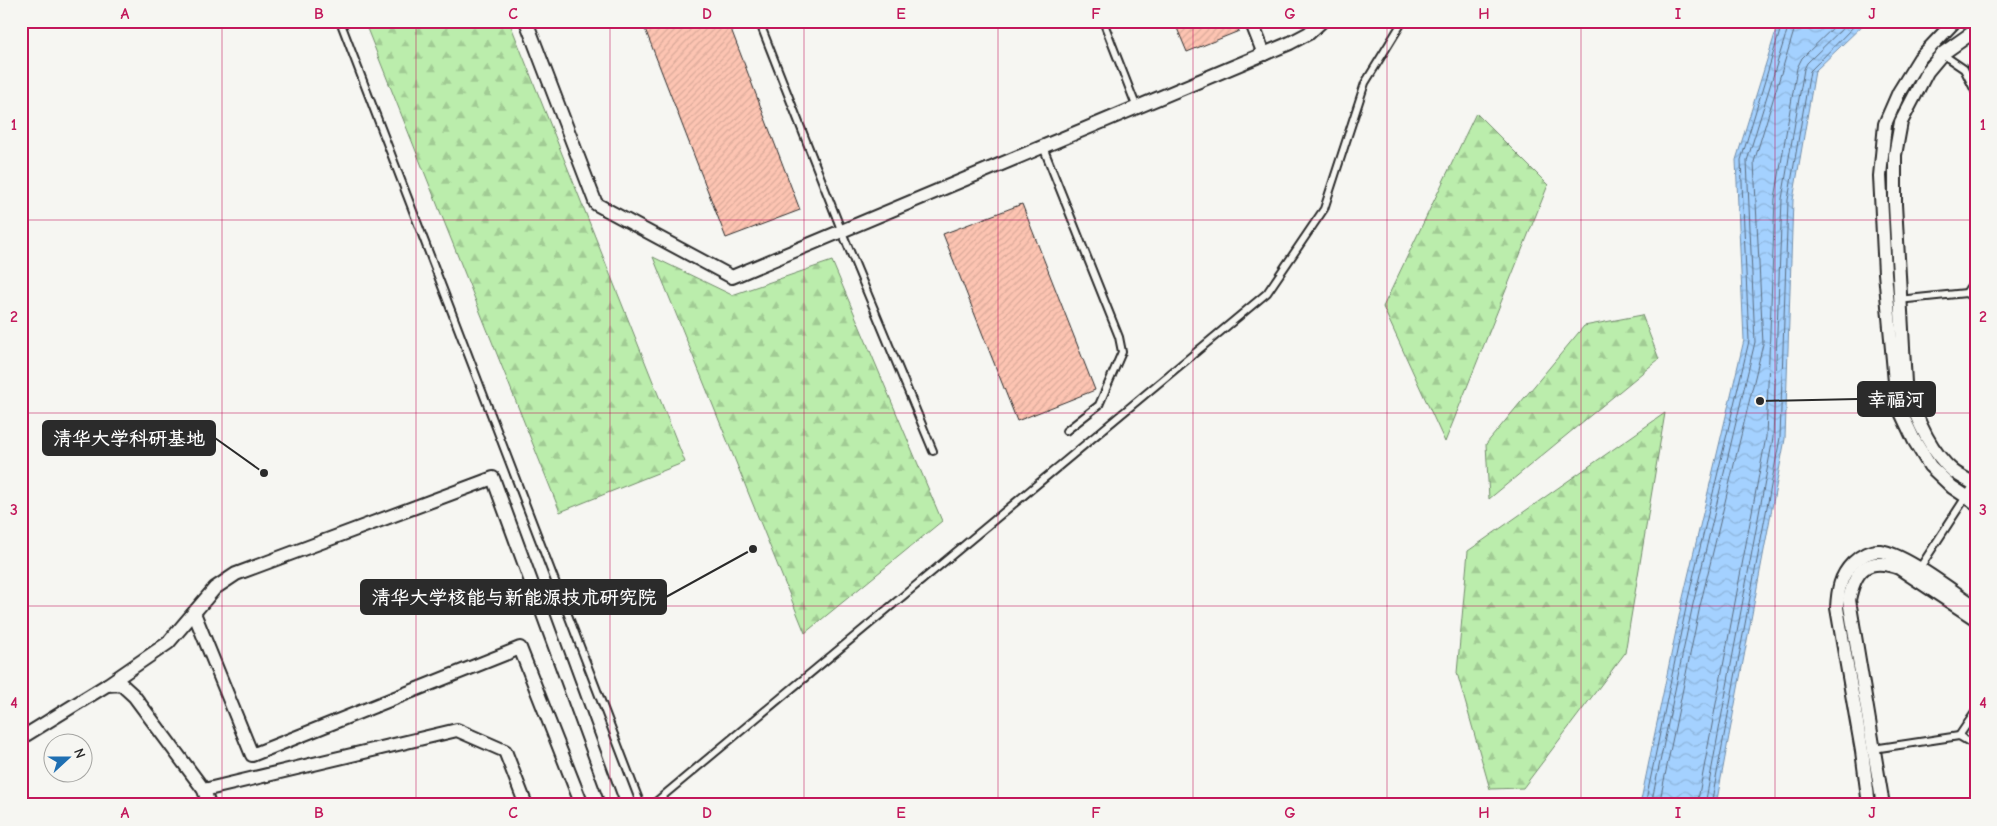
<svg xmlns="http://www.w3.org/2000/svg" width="1997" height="826" font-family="'Comic Neue','LXGW WenKai TC',sans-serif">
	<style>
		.forest { fill: url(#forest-firs); stroke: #738c6c }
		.water { fill: url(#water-waves); stroke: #748faa }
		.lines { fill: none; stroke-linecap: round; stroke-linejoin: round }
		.shore { stroke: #5b6d80; stroke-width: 1 }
		.building { fill: url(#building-hatch); stroke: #2b2b2b }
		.service-casing { stroke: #2b2b2b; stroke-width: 10 }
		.minor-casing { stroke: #2b2b2b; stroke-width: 16 }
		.service { stroke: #f6f6f2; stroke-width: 6 }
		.minor { stroke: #f6f6f2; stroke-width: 12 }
		.grid { fill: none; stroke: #c2185b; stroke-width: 1; stroke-opacity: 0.55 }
		.leader { fill: none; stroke: #2b2b2b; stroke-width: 2 }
		.callout-dot { fill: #2b2b2b; stroke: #f6f6f2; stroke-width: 2 }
		.callout { fill: #2b2b2b; stroke: #2b2b2b; stroke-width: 2 }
		.callout-label { font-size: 19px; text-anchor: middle; font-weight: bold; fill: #fff }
		.neatline { fill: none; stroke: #c2185b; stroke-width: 2 }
		.grid-label { font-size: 16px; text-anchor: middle; font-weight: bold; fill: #c2185b }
	</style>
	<defs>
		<pattern id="forest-firs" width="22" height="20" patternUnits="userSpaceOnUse" patternTransform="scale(1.25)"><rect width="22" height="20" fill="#bbedac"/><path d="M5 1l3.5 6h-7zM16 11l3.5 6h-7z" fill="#a1cb94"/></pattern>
		<pattern id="water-waves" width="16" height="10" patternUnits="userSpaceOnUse" patternTransform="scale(1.25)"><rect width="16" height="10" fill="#a4d1ff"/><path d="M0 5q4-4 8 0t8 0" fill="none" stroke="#8db4db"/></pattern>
		<pattern id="building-hatch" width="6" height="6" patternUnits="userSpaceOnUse" patternTransform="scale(1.25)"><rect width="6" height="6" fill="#fdc4b2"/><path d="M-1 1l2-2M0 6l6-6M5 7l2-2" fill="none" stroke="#d9a999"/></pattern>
	</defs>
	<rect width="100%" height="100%" fill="#f6f6f2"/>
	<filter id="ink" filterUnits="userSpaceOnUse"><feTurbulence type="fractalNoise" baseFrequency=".02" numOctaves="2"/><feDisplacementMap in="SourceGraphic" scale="10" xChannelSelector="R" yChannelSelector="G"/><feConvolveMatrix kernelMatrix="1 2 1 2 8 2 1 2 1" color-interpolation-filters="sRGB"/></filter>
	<g filter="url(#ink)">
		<g class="forest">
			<path d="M364,21H509L685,462L560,512Z"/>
			<path d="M1476,113L1548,185L1445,442L1383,307Z"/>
			<path d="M653,257L732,295L832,261L942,521L805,633Z"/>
			<path d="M1642,315L1659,359L1489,499L1486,444L1584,326Z"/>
			<path d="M1665,413L1625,653L1523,788L1490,789L1457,673L1468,551Z"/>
		</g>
		<path class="water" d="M1779,21H1867L1815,71L1793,200L1785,439L1716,805H1640L1682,602L1744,340L1736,160Z"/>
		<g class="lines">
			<g class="shore">
				<path d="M1645,805L1687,603L1749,341L1741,160L1783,21"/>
				<path d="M1651,805L1693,604L1755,342L1747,161L1790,21"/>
				<path d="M1659,805L1700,606L1763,344L1754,162L1797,21"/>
				<path d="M1697,805L1766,437L1775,199L1797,68L1802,58L1840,21"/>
				<path d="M1705,805L1773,438L1782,199L1804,69L1807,63L1850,21"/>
				<path d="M1711,805L1780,438L1788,200L1810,71L1859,21"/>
			</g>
		</g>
		<g class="building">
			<path d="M642,21H728L800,210L726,238Z"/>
			<path d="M1174,21H1235L1239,31L1187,52Z"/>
			<path d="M1022,204L1095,390L1017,421L943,234Z"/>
		</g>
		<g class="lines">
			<g class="service-casing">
				<g id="service">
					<path d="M340,21L641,805"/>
					<path d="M759,21L842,232L933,451"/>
					<path d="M1103,21L1137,108"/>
					<path d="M1942,54L1964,69L1976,93"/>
					<path d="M1043,147L1119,337L1122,352L1099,405L1066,431"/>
					<path d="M1966,293L1976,300"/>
					<path d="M1898,300L1966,293L1976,278"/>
					<path d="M1919,569L1975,483"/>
					<path d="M1959,736L1976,711"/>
					<path d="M1873,749L1959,736L1976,746"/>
					<path d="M652,805L1267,293L1324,209L1365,83L1403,21"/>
				</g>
			</g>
			<g class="minor-casing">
				<g id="minor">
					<path d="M526,21L596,204L732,277L1290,43L1309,33L1322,21"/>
					<path d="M1251,21L1264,54"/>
					<path d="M1955,21L1920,58L1899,92L1885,124L1880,176L1885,273L1897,404L1914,440L1930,466L1952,487L1976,503"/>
					<path d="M1976,30L1942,54L1927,72L1901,122L1895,155V204L1905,383C1914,413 1928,450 1953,471C1959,476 1968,480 1976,485"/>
					<path d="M194,613L252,755L520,648L582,805"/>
					<path d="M107,685L168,643L215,588L236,574L493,478L613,805"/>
					<path d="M21,738L107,685L121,684L134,696L204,790L209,805"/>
					<path d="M204,790L457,730L505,751L526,805"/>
					<path d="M1869,805L1862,751L1837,608C1838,590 1840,576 1853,563C1860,556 1871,550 1880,551C1905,554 1953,592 1976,607"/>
					<path d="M1883,805L1849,600C1855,570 1867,556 1899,568L1976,619"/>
				</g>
			</g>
			<use href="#service" class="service"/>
			<use href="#minor" class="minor"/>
		</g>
	</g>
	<path class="grid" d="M222,21V805M416,21V805M610,21V805M804,21V805M998,21V805M1193,21V805M1387,21V805M1581,21V805M1775,21V805M21,220H1976M21,413H1976M21,606H1976"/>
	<path class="leader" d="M1760 401L1858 399M264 473L215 438M753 549L666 597"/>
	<g class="callout-dot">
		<circle cx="1760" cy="401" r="5"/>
		<circle cx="264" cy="473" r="5"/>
		<circle cx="753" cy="549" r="5"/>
	</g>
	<g class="callout">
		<rect x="1858" y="382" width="77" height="34" rx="5"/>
		<rect x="43" y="421" width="172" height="34" rx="5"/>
		<rect x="361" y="580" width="305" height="34" rx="5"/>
	</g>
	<g class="callout-label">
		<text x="1896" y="406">幸福河</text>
		<text x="129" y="445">清华大学科研基地</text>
		<text x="514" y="604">清华大学核能与新能源技术研究院</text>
	</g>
	<rect width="1997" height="826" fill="none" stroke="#f6f6f2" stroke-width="55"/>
	<g transform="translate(68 758) rotate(69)"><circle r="24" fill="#f6f6f2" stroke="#a5a5a2"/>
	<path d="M0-4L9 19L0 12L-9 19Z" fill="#1f6fb2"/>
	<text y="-8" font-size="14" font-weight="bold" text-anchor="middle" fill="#2b2b2b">N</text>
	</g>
	<rect x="28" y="28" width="1942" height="770" class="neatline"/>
	<g class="grid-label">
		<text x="125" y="19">A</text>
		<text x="319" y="19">B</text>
		<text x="513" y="19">C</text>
		<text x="707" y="19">D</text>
		<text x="901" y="19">E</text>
		<text x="1096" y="19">F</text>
		<text x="1290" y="19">G</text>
		<text x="1484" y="19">H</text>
		<text x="1678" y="19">I</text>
		<text x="1872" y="19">J</text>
		<text x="14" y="130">1</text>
		<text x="1983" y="130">1</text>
		<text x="14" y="322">2</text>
		<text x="1983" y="322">2</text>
		<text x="14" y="515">3</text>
		<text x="1983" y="515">3</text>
		<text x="14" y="708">4</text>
		<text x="1983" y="708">4</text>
		<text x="125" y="818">A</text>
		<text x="319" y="818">B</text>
		<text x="513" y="818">C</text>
		<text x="707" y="818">D</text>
		<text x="901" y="818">E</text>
		<text x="1096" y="818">F</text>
		<text x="1290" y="818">G</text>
		<text x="1484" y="818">H</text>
		<text x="1678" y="818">I</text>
		<text x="1872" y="818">J</text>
	</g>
</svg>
